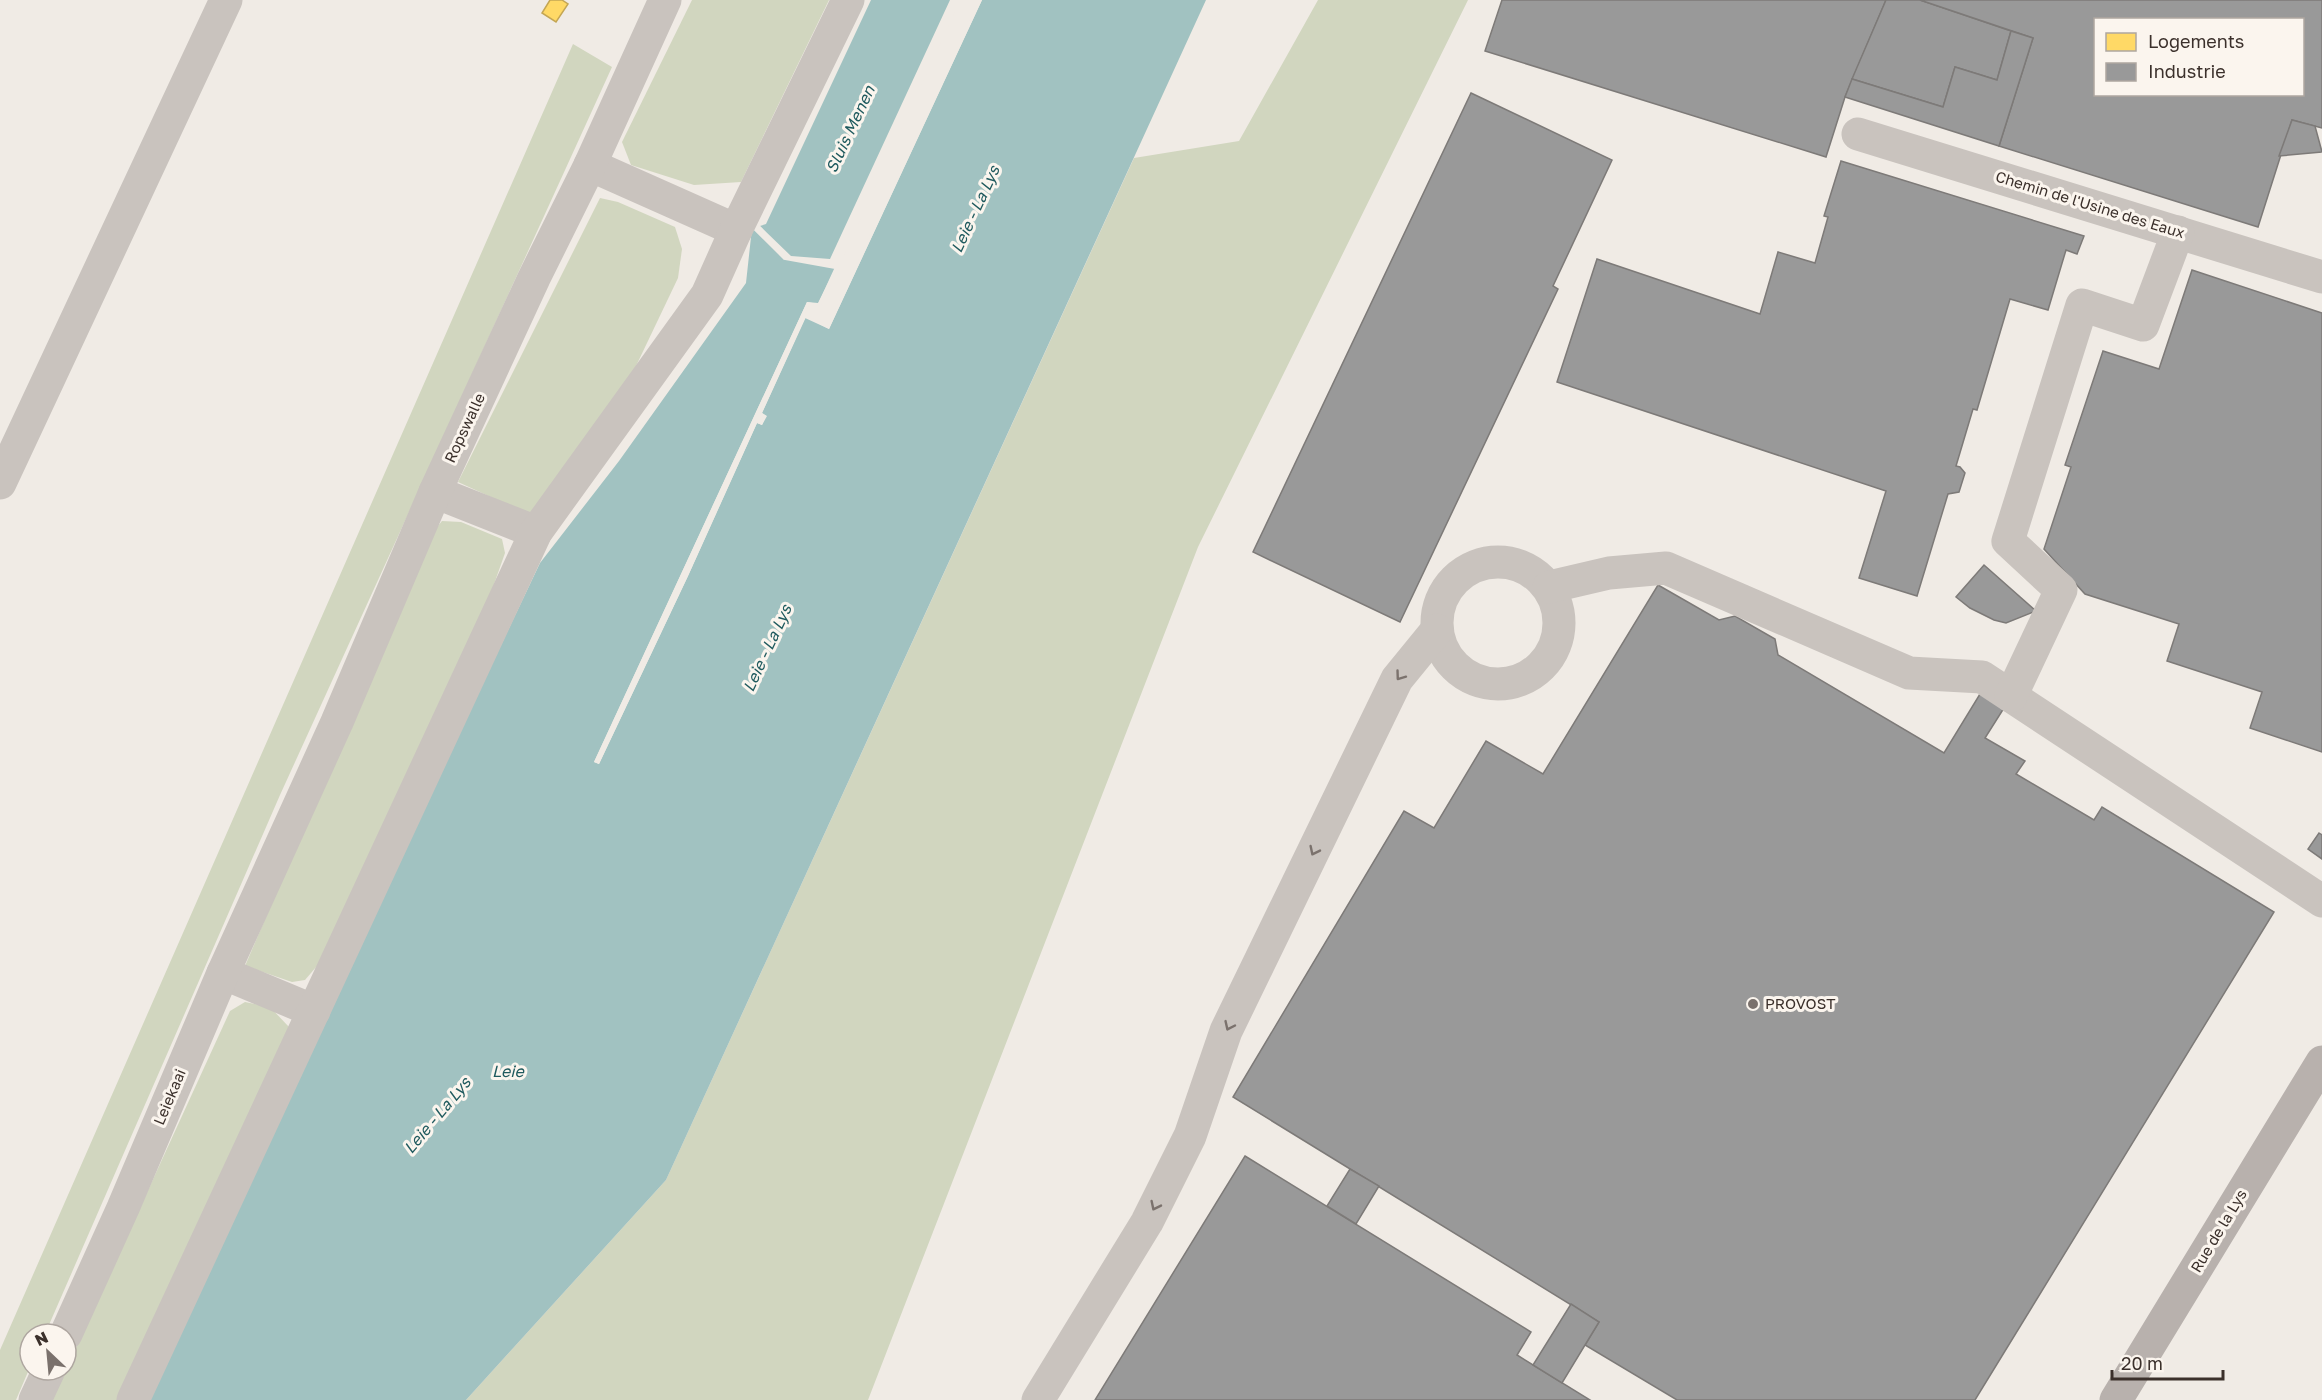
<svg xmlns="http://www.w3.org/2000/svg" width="2322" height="1400" font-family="'Golos Text',sans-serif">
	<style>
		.green { fill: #d1d6bf }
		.water { fill: #a1c2c1 }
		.pier { fill: #f0ebe5 }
		.homes { fill: #ffd966; stroke: #c4a654; stroke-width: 1.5 }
		.industry { fill: #999; stroke: #7d7a78; stroke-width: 1.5; fill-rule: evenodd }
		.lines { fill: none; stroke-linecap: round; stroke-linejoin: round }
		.minor { stroke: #c9c3be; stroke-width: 33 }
		.major { stroke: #b8b1ad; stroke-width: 33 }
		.oneway { stroke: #7b726d }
		.poi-dot { fill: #7a716c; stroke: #fbf5ee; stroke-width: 2 }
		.labels { text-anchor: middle; stroke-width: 6; stroke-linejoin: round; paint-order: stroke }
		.street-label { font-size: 15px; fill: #3b302b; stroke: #fbf5ee }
		.poi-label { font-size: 15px; fill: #3b302b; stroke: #fbf5ee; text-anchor: start }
		.water-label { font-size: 16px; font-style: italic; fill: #1f5a5e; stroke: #fbf5ee }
	</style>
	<rect width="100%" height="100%" fill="#f0ebe5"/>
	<g class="green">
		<path d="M692,0H829L741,182L694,185L631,165L622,142Z"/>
		<path d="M1318,0H1468L1198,547L868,1400H466L666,1180L1134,158L1239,141Z"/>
		<path d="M573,44L612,67L280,795L45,1334H30V1367L16,1400H0V1350Z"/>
		<path d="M600,198L618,202L675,227L682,249L678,278L616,408L539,519L458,482Z"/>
		<path d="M442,521L461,522L502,539L505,553L486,607L323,959L305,980L292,982L245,966L428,538Z"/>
		<path d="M245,1002L270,1007L289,1027L118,1400H52L230,1011Z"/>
	</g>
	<path class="water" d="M871,0H957L818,304L807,302L594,762L599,764L688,576L757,423L762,425L766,416L762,413L806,317L829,329L982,0H1206L666,1180L466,1400H142L540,563L619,461L746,283L752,228L784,260L789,258L760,226L766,224Z"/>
	<path class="pier" d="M950,0H960L839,267L821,305H809L805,314L828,325L979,0H982L829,329L805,318L762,413L767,416L762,425L757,423L688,576L599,764L594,762L807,302L818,303L835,269L785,260L752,228L755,227L770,242L757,227L760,226L791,256L830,259Z"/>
	<path class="homes" d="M550,0H562L568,4L556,22L542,13Z"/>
	<g class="industry">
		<path d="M1502,0H1886L1845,97L1826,157L1485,51Z"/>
		<path d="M1886,0H1920L2011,31L1997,80L1955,67L1943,107L1852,79Z"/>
		<path d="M1920,0H2322V128L2292,120L2258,227L1999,146L2033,38ZM2096,20H2302V94H2096Z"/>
		<path d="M2011,31L2033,38L1999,146L1845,97L1852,79L1943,107L1955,67L1997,80Z"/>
		<path d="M1471,93L1612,160L1553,286L1558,289L1400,622L1253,552Z"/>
		<path d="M2292,120L2315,126L2322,152L2279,156Z"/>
		<path d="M1841,161L2084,236L2077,254L2066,250L2048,310L2010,299L1977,410L1973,409L1956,466L1960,467L1965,473L1959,492L1948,494L1917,596L1859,578L1886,491L1557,382L1597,259L1760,314L1778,252L1815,263L1828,217L1824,216Z"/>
		<path d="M2192,270L2322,313V752L2250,728L2262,692L2167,661L2179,624L2085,594L2044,549L2071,467L2065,465L2103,351L2159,369Z"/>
		<path d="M1984,565L2036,611L2006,623L1994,620L1970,608L1956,597Z"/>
		<path d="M1658,585L1719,620L1735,616L1775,639L1778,655L1944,753L1980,694L2004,708L1985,738L2025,761L2016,774L2094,820L2102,807L2274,912L1975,1400H1677L1585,1345L1599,1322L1233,1097L1404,811L1434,828L1486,741L1543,774Z"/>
		<path d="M2319,833L2322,835V859L2308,849Z"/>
		<path d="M1245,1156L1531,1332L1517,1355L1590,1400H1095Z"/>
		<path d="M1350,1169L1379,1186L1356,1224L1327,1206Z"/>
		<path d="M1571,1304L1599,1322L1562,1383L1533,1365Z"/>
	</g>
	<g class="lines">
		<g class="minor">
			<path d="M1858,134L2322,277"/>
			<path d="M590,165L736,230"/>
			<path d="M0,483L226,0"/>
			<path d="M435,492L536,532"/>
			<circle cx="1498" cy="623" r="61"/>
			<path d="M1549,587L1609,573L1666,568L1909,673L1982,677L2322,901"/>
			<path d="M2011,696L2061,590L2008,541L2082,305L2143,325L2178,232"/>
			<path d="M223,973L314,1011"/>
			<path d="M66,1334L123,1208L223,973L337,722L435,492L534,278L590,165L665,0"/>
			<path d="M35,1400L49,1370"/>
			<path d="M133,1400L536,532L707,295L736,230L848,0"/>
			<path d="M1038,1400L1147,1222L1190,1136L1226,1031L1397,679L1437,630"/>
		</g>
		<path class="major" d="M2116,1400L2322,1062"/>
	</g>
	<defs><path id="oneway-chevron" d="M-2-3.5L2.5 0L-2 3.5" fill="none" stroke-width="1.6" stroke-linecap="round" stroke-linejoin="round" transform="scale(1.5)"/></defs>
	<g class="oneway">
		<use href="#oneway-chevron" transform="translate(1400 676) rotate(126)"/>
		<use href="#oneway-chevron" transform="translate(1314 851) rotate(116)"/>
		<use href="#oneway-chevron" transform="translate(1229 1026) rotate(115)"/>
		<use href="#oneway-chevron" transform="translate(1155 1206) rotate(116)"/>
	</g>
	<circle class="poi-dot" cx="1753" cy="1004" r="6"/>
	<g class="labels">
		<g class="street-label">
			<text transform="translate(2090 205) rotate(17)" y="5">Chemin de l'Usine des Eaux</text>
			<text transform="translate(465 428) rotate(-65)" y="5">Ropswalle</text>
			<text transform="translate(170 1097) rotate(-67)" y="5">Leiekaai</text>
			<text transform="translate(2219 1231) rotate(-59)" y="5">Rue de la Lys</text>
		</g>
		<g class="poi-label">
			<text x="1765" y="1009">PROVOST</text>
		</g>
		<g class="water-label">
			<text transform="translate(850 129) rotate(-65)" y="6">Sluis Menen</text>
			<text transform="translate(975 209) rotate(-65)" y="6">Leie - La Lys</text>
			<text transform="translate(767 648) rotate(-65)" y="6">Leie - La Lys</text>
			<text x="508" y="1077">Leie</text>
			<text transform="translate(437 1115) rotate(-50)" y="6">Leie - La Lys</text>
		</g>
	</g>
	<rect x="2094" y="18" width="210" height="78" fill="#fbf5ee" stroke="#aea6a0" stroke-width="1.5"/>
	<rect x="2106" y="33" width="30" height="18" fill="#ffd966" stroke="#aea6a0" stroke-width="1.5"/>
	<text x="2148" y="48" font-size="18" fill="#3b302b">Logements</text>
	<rect x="2106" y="63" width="30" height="18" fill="#999999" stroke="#aea6a0" stroke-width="1.5"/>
	<text x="2148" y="78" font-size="18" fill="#3b302b">Industrie</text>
	<g transform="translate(48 1352) rotate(334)"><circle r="28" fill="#fbf5ee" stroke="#aea6a0" stroke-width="1.5"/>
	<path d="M0-4.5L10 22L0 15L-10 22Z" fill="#7a716c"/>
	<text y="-9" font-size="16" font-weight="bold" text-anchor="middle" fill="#3b302b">N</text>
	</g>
	<path d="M2112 1370v9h111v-9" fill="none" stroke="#3b302b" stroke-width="3"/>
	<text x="2121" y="1370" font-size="18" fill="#3b302b" stroke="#fbf5ee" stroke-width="4.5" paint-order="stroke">20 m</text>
</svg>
